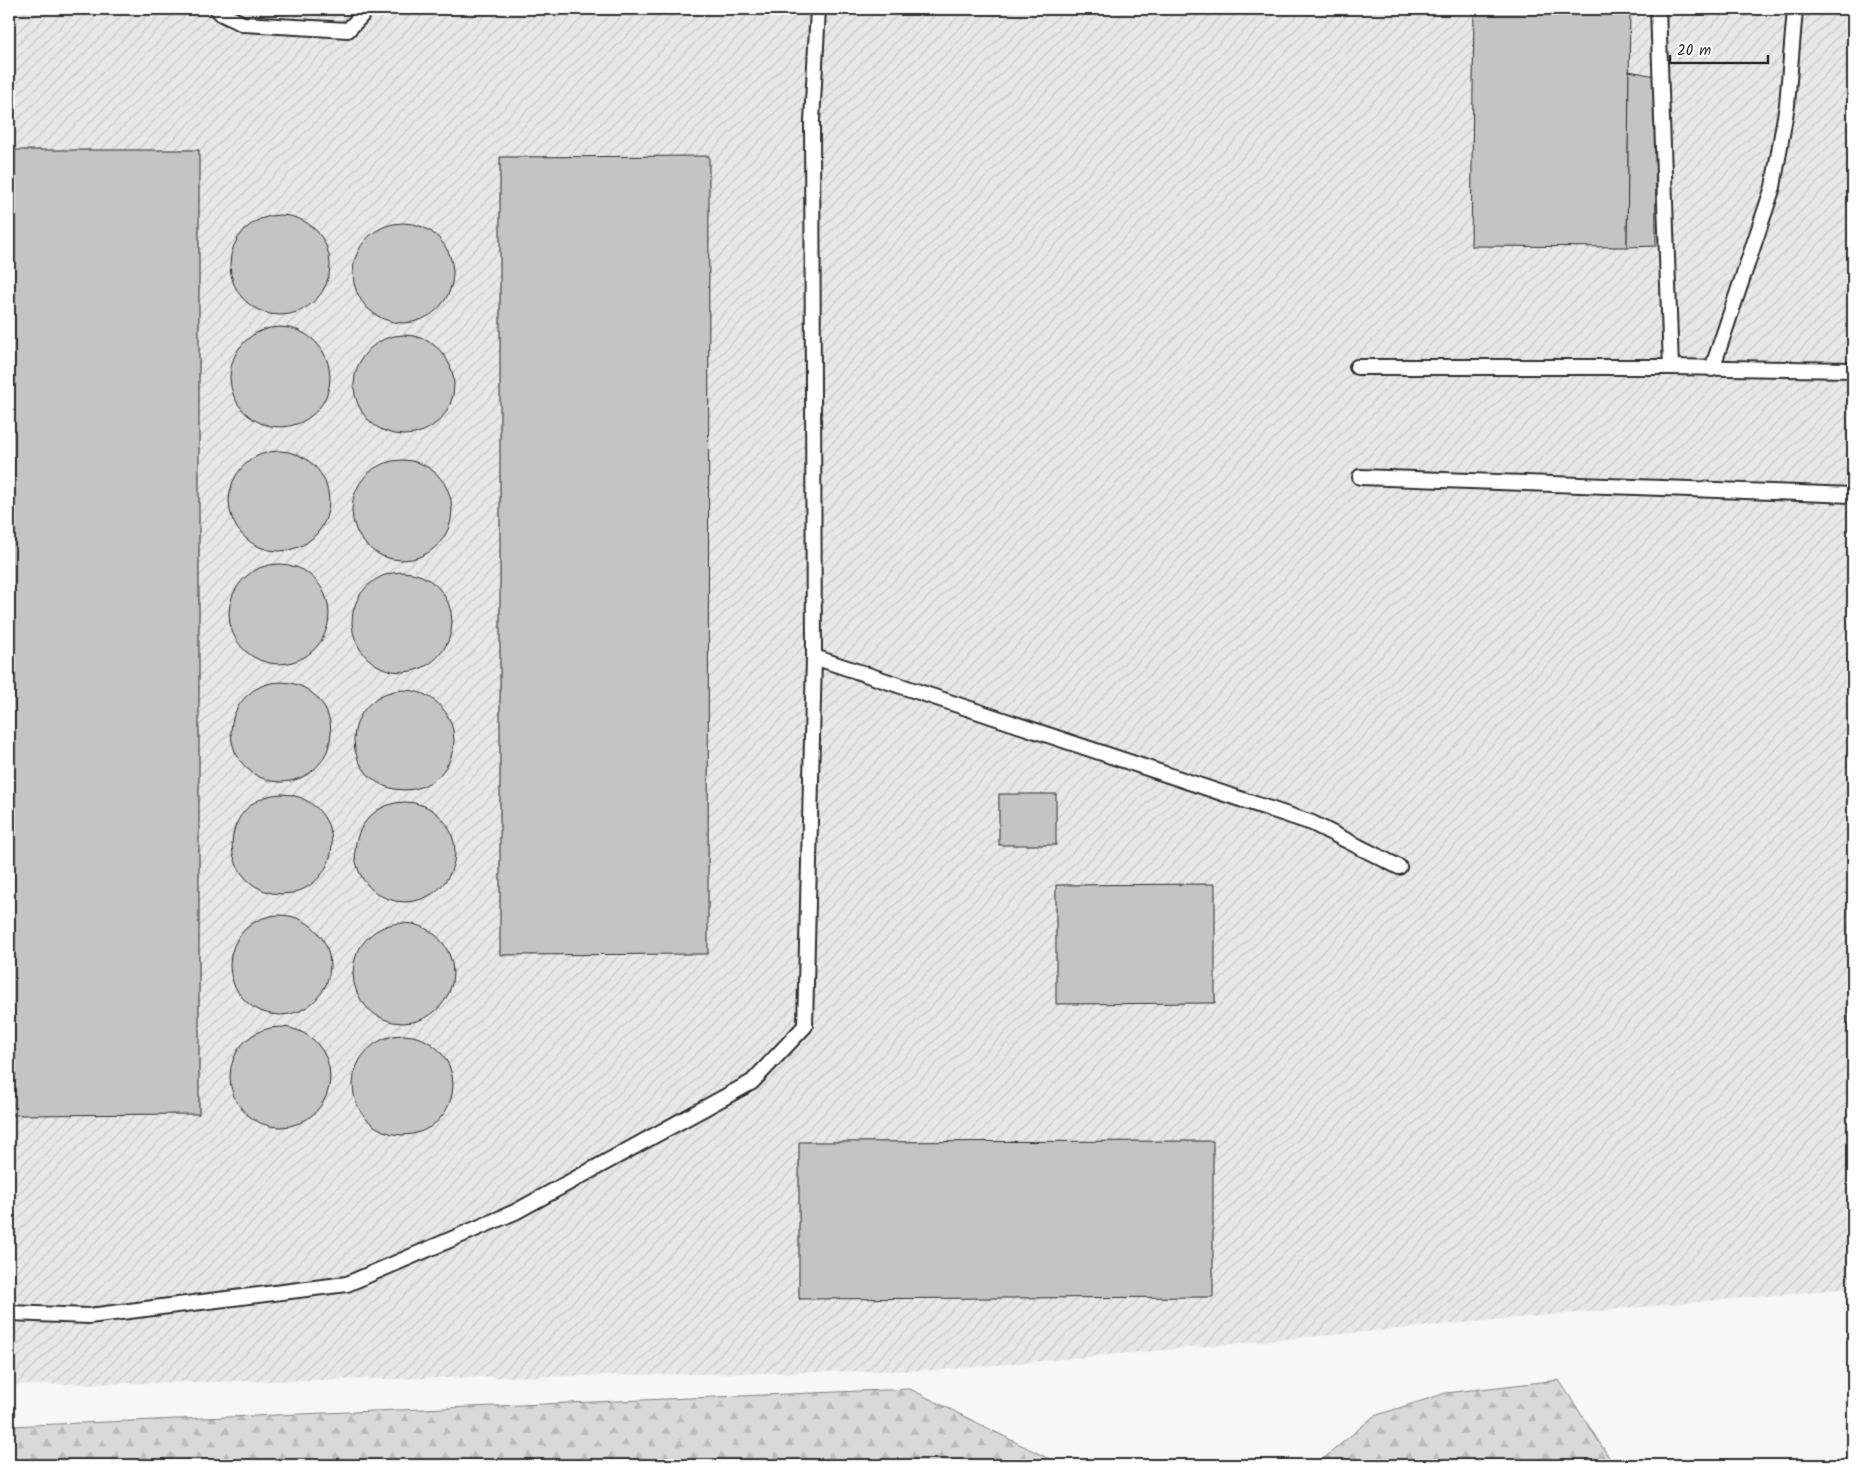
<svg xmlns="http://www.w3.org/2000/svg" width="1862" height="1474" font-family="Kalam,sans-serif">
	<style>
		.industrial { fill: url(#industrial-furrows) }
		.forest { fill: url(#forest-firs); stroke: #828282 }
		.building { fill: #c4c4c4; stroke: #2b2b2b }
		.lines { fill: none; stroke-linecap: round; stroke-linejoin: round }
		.service-casing { stroke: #2b2b2b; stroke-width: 18 }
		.service { stroke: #fff; stroke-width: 14 }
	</style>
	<defs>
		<pattern id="industrial-furrows" width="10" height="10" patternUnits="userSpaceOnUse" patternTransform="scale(1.25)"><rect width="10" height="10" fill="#e8e8e8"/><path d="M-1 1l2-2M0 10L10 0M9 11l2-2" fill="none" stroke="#c7c7c7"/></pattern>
		<pattern id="forest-firs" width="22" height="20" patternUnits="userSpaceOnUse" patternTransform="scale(1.25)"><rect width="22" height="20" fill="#d9d9d9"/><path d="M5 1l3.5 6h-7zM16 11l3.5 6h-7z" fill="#bababa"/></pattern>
	</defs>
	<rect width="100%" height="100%" fill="#f7f7f7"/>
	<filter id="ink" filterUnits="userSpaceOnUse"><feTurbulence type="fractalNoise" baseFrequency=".02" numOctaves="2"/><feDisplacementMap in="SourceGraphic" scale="10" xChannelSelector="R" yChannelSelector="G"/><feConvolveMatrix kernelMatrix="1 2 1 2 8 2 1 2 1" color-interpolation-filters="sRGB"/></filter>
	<g filter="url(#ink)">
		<path class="industrial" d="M9,9H1853V1288L940,1370L9,1385Z"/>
		<g class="forest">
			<path d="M1559,1380L1614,1465H1316L1374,1416L1446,1393Z"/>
			<path d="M910,1389L1061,1465H9V1426Z"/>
		</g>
		<g class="building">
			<path d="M1474,9H1630L1627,247L1471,246Z"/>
			<path d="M1629,71L1655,76L1656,246L1627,247Z"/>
			<path d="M9,150H199V1114L9,1115Z"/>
			<path d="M709,156L708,954L500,955V157Z"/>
			<circle cx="280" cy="265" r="50"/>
			<circle cx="403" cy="273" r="50"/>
			<circle cx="280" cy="377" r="50"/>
			<circle cx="404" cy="385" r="50"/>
			<circle cx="279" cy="501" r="50"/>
			<circle cx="402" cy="510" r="50"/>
			<circle cx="279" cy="614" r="50"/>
			<circle cx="402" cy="622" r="50"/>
			<path d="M1853,678V1064H1848Z"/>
			<circle cx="281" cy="732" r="50"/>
			<circle cx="404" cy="740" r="50"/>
			<rect x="999" y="794" width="57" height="51"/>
			<circle cx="282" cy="844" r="50"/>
			<circle cx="405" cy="852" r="50"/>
			<path d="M1215,884V1003L1056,1004V885Z"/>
			<circle cx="280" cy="965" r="50"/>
			<circle cx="403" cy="973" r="50"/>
			<circle cx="280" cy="1077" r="50"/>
			<circle cx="403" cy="1085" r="50"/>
			<path d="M1213,1141V1297L799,1299V1142Z"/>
		</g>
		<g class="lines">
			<g class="service-casing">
				<g id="service">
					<path d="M217,9L222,14L243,24L348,30L362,15L363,9"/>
					<path d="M1658,9L1671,367"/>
					<path d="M1357,367H1671L1853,370"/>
					<path d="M1712,369L1773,187L1787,105L1795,9"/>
					<path d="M1360,477L1853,495"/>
					<path d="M814,657L1312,823L1399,867"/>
					<path d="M9,1313L89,1316L347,1284L515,1212L752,1082L805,1026L814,657L812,121L818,9"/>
				</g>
			</g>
			<use href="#service" class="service"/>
		</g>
	</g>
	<rect width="1862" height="1474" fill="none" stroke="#fff" stroke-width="30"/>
	<rect x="15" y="15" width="1832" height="1444" fill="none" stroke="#2b2b2b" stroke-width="2" filter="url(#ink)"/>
	<path d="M1670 55v8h98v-8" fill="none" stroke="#2b2b2b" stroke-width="2.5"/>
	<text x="1677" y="55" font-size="15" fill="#2b2b2b" stroke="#ffffff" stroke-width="4" paint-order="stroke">20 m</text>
</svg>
